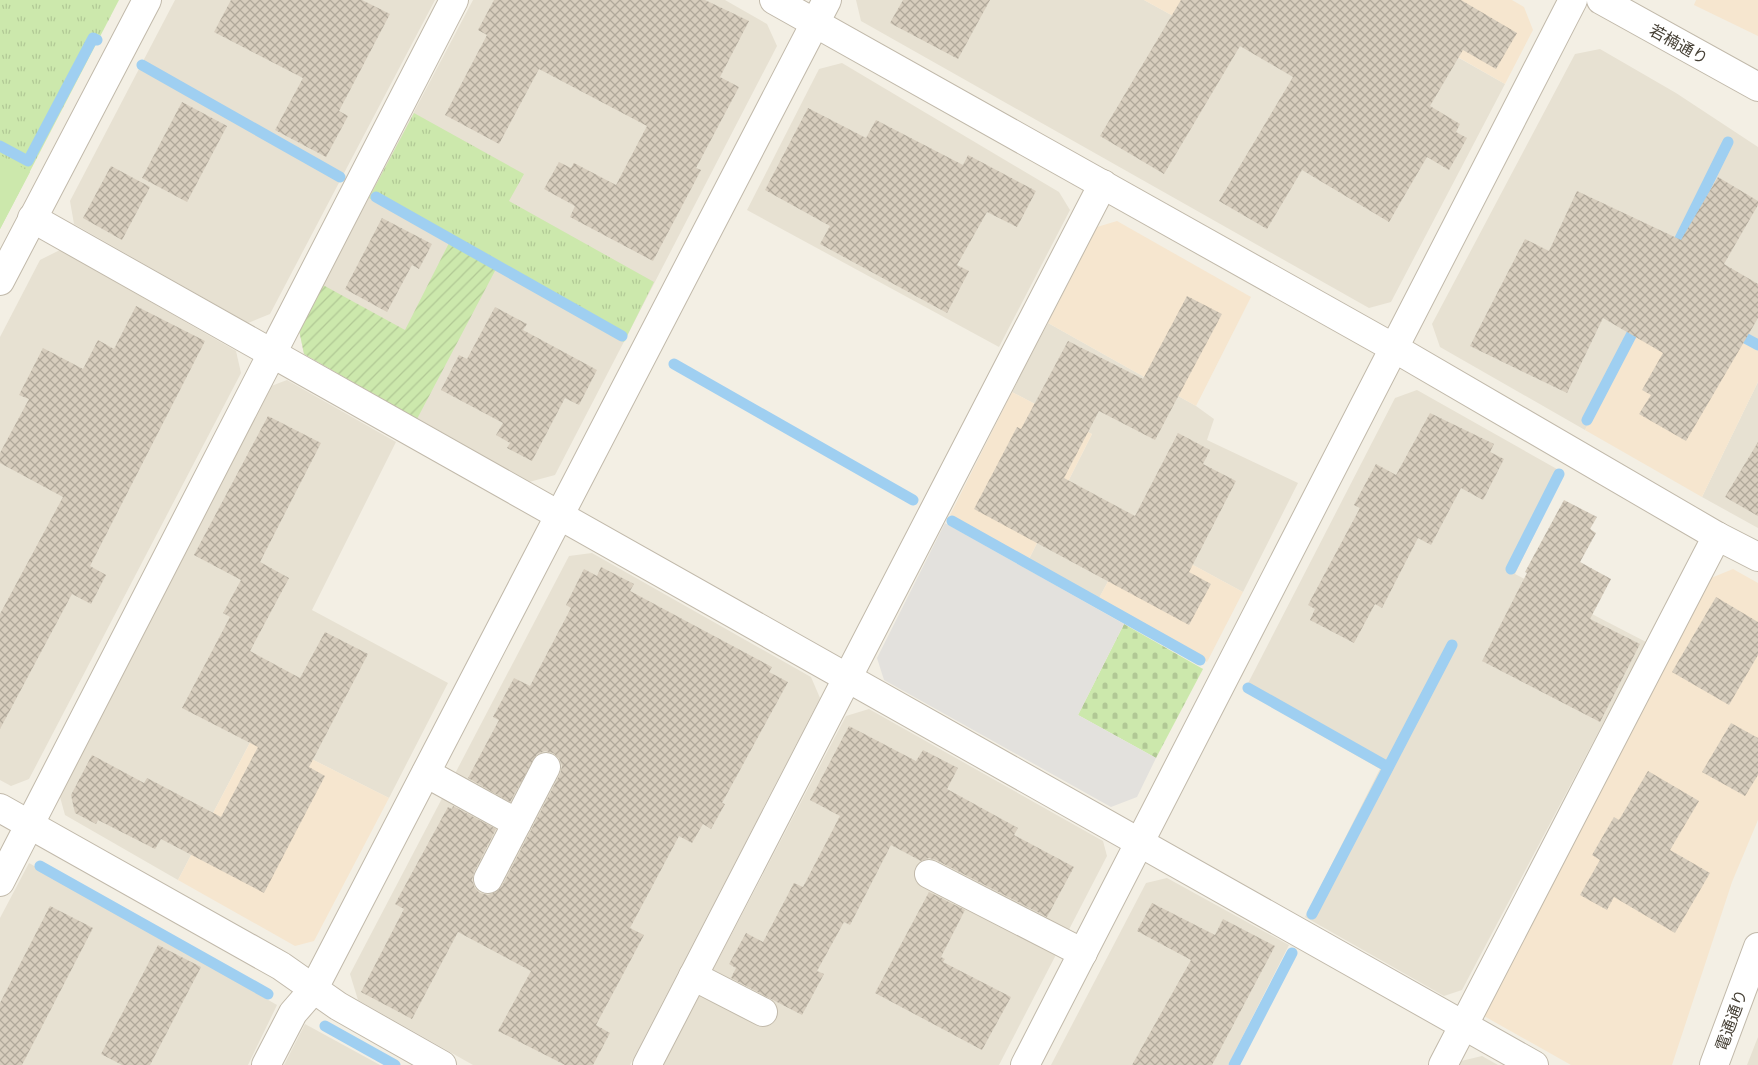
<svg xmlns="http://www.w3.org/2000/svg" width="1758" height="1065" font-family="Overpass,'Noto Sans JP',sans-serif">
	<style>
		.residential { fill: #e7e1d2 }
		.commercial { fill: #f6e6cf }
		.grass { fill: url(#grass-tufts) }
		.cemetery { fill: url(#cemetery-stones) }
		.garden { fill: url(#garden-furrows) }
		.pitch { fill: #cce8ac }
		.parking { fill: #e3e1dd }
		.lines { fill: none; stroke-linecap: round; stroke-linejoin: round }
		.stream { stroke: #9fcff1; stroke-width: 11 }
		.building { fill: url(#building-cross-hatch) }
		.minor-casing { stroke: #c1b9aa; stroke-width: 30 }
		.tertiary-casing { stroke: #c1b9aa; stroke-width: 30 }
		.minor { stroke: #fff; stroke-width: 28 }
		.tertiary { stroke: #fff; stroke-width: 28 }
		.labels { text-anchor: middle; stroke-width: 5; stroke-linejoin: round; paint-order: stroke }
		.street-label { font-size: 16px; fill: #453f34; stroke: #fff }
	</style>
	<defs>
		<pattern id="grass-tufts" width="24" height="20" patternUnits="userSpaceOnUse" patternTransform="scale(1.25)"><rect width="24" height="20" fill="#cce8ac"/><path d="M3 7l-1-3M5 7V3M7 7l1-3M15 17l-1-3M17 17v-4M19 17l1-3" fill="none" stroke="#b1c895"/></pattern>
		<pattern id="cemetery-stones" width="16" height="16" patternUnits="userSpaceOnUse" patternTransform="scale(1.25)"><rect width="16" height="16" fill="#cce8ac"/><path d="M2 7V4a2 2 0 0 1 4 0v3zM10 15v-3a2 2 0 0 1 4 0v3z" fill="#b1c895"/></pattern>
		<pattern id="garden-furrows" width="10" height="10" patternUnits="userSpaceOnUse" patternTransform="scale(1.25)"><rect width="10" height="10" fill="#cce8ac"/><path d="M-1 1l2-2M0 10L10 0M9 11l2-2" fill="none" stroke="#b1c895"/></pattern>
		<pattern id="building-cross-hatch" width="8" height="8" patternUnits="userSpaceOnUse" patternTransform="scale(1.25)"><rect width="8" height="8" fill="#d7cdbd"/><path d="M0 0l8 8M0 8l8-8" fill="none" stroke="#b0a89a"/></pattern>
	</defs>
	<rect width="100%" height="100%" fill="#f3efe4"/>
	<g class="residential">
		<path d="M175,0H435L270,314L248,323L74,224L70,201Z"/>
		<path d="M473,0H725L767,24L777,46L555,475L529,482L304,354L299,330Z"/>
		<path d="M856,0H1144L1193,27L1413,32L1505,84L1391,302L1369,308L861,21Z"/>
		<path d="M1600,49L1676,93L1758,147V348L1656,291L1585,430L1440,347L1432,324L1575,54Z"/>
		<path d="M842,63L1059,192L1070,210L999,347L747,210L819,69Z"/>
		<path d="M60,250L236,351L241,373L29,779L11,786L0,780V337L40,260Z"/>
		<path d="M1048,323L1196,406L1214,419L1207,440L1298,483L1243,592L1134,533L1098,600L1029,559L1092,434L1012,392Z"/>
		<path d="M287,380L396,442L312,610L448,683L389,798L256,731L178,880L65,815L60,797L266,388Z"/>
		<path d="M1758,382V528L1702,497Z"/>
		<path d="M1417,390L1564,473L1515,574L1646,642L1462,990L1444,996L1305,917L1380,769L1244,691L1395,398Z"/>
		<path d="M592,553L811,677L820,698L630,1065H473L358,1000L350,974L569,556Z"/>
		<path d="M869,709L1103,841L1107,856L999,1065H663L846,716Z"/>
		<path d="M29,863L277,1005L248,1065H0V918Z"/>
		<path d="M1167,878L1289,945L1228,1065H1051L1146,883Z"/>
		<path d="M305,1024L380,1065H284Z"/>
		<path d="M1758,1037V1065H1747Z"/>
		<path d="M1482,1056L1498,1065H1459L1461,1061Z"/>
	</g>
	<g class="commercial">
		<path d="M1144,0H1208L1193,27Z"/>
		<path d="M1315,0H1512L1524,7L1533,30L1505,84L1414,32Z"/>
		<path d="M1696,0H1758V36L1694,5Z"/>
		<path d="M1117,221L1251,297L1196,406L1048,323L1097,227Z"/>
		<path d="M1656,291L1758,348V382L1702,497L1585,430Z"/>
		<path d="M1012,392L1092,434L1029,559L950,515Z"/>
		<path d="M1134,533L1243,592L1207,662L1098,600Z"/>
		<path d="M1733,569L1758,583V820L1732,882L1672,1065H1571L1484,1016L1711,578Z"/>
		<path d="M256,731L389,798L314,941L295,946L178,880Z"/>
	</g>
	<g class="grass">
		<path d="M0,0H119L0,229Z"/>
		<path d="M414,113L524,174L509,201L654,282L624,342L369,198Z"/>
	</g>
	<path class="cemetery" d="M1124,624L1203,669L1156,758L1078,715Z"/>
	<path class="garden" d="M449,243L496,269L417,419L304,354L299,330L323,285L405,330Z"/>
	<path class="pitch" d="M0,155L30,172L0,229Z"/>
	<path class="parking" d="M945,523L1124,624L1078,715L1156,758L1137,797L1111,807L884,680L877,658Z"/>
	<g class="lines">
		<g class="stream">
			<path d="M142,65L340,177"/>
			<path d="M0,146L28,161L93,38L97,40"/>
			<path d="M376,197L622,336"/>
			<path d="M1673,253L1728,142"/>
			<path d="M1732,331L1758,345"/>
			<path d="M674,364L913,500"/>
			<path d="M1587,420L1638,322"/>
			<path d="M952,521L1200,660"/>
			<path d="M1511,569L1559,474"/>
			<path d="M1248,688L1388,767"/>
			<path d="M40,866L268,994"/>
			<path d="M1312,914L1452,645"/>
			<path d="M325,1026L395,1065"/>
			<path d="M1234,1065L1292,953"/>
		</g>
	</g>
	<g class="building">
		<path d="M231,0H362L390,14L339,111L348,116L326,157L275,130L303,78L214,32Z"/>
		<path d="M494,0H705L749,21L720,77L739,87L696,168L701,170L653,261L570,217L575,206L544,189L559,162L571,168L574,163L616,185L647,126L539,69L499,144L445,115L487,35L478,30Z"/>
		<path d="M903,0H990L958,59L890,23Z"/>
		<path d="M1181,0H1461L1517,33L1496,69L1463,50L1430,106L1460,124L1456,132L1467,138L1449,170L1427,157L1389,222L1302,170L1267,229L1219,201L1293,77L1240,46L1164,174L1100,136Z"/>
		<path d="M182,102L227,126L187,202L142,178Z"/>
		<path d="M808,108L866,138L876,120L963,165L968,155L1036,191L1017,227L987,212L957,265L969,271L947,313L820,244L830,226L765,190Z"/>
		<path d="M111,166L150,187L122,240L83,218Z"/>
		<path d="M1718,177L1758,201V205L1724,264L1758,284V318L1686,441L1639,414L1651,395L1642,390L1663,353L1603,318L1567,393L1470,346L1525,239L1549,251L1577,191L1681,240Z"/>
		<path d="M382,218L432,244L419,269L412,265L387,312L345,289Z"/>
		<path d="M1187,296L1222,314L1155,440L1099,411L1064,478L1135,516L1178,433L1210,450L1203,464L1236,481L1189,572L1211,584L1189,625L974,509L1017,427L1021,429L1068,341L1143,379Z"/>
		<path d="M136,306L205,341L90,566L106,575L91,604L72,594L0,729V614L63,497L0,463V453L29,399L19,395L43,348L83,369L98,340L114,349Z"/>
		<path d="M495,307L527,324L523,330L597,370L579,405L565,398L532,461L507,448L510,443L496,435L503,423L441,390L459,355L467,359Z"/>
		<path d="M1430,413L1494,444L1490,452L1504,459L1483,500L1461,488L1431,545L1418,538L1382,608L1375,604L1354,643L1310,620L1315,609L1308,605L1360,508L1354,505L1376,464L1396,475Z"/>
		<path d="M268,416L321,443L260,562L289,578L250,651L300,678L325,632L368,654L309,767L325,776L264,893L161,839L155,849L98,820L96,824L75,813L71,795L92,755L144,783L147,778L221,817L258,747L182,708L230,617L223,613L241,580L194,555Z"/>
		<path d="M1758,442V516L1725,497Z"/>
		<path d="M1564,500L1597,517L1590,529L1596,533L1580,562L1611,579L1590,619L1640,644L1600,722L1482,661L1527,573L1525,572Z"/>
		<path d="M601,567L634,584L630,591L772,667L769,672L788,682L722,803L725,804L711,829L703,824L692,843L679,836L630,928L644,935L596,1025L610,1033L593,1065H565L498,1031L531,971L458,932L412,1019L361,992L404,909L395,904L448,807L452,809L453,806L496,829L474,872L472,880L475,888L480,893L488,895L496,892L502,886L560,774L562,766L559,758L553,753L545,751L537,754L510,802L468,778L499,720L493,717L514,678L530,686L571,608L566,605L584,569L597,576Z"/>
		<path d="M1716,597L1758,622V655L1729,705L1672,672Z"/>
		<path d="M1731,723L1758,738V775L1745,796L1702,772Z"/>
		<path d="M849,726L916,761L923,750L958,768L947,789L1018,828L1014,835L1074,867L1047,917L936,860L929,858L921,861L891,845L850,925L844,922L817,971L824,974L802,1015L731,978L736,968L729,964L746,933L763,942L794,883L803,887L840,816L810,800Z"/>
		<path d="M1648,771L1699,801L1670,850L1710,873L1675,933L1614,897L1607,910L1580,895L1600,860L1592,855L1614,817L1619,820Z"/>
		<path d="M929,892L965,910L941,957L945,959L943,962L1011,997L982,1050L875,993Z"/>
		<path d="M1152,903L1215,935L1223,919L1275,946L1212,1065H1132L1191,960L1137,931Z"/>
		<path d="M50,906L93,928L22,1065H0V1003Z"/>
		<path d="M158,945L201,967L150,1065H122L101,1054Z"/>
	</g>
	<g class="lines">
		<g class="minor-casing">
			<g id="minor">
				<path d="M32,218L1534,1065"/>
				<path d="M426,773L517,823"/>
				<path d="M0,808L281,966L338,1006L442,1065"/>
				<path d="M929,874L1083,953"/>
				<path d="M488,879L546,767"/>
				<path d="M0,882L454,0"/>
				<path d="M693,976L763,1012"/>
				<path d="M266,1065L293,1013L313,990"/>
				<path d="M647,1065L1103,184"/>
				<path d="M1443,1065L1717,536"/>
			</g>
		</g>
		<g class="tertiary-casing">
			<g id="tertiary">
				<path d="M774,0L1394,348L1717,536L1758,557"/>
				<path d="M1601,0L1758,87"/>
				<path d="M0,281L147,0"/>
				<path d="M313,990L827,0"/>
				<path d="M1025,1065L1573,0"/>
				<path d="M1714,1065L1758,947"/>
			</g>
		</g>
		<use href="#minor" class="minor"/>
		<use href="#tertiary" class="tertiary"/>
	</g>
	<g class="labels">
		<g class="street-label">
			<text transform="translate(1679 44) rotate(29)" y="6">若楠通り</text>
			<text transform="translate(1731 1020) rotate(-70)" y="6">電通通り</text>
		</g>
	</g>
</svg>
